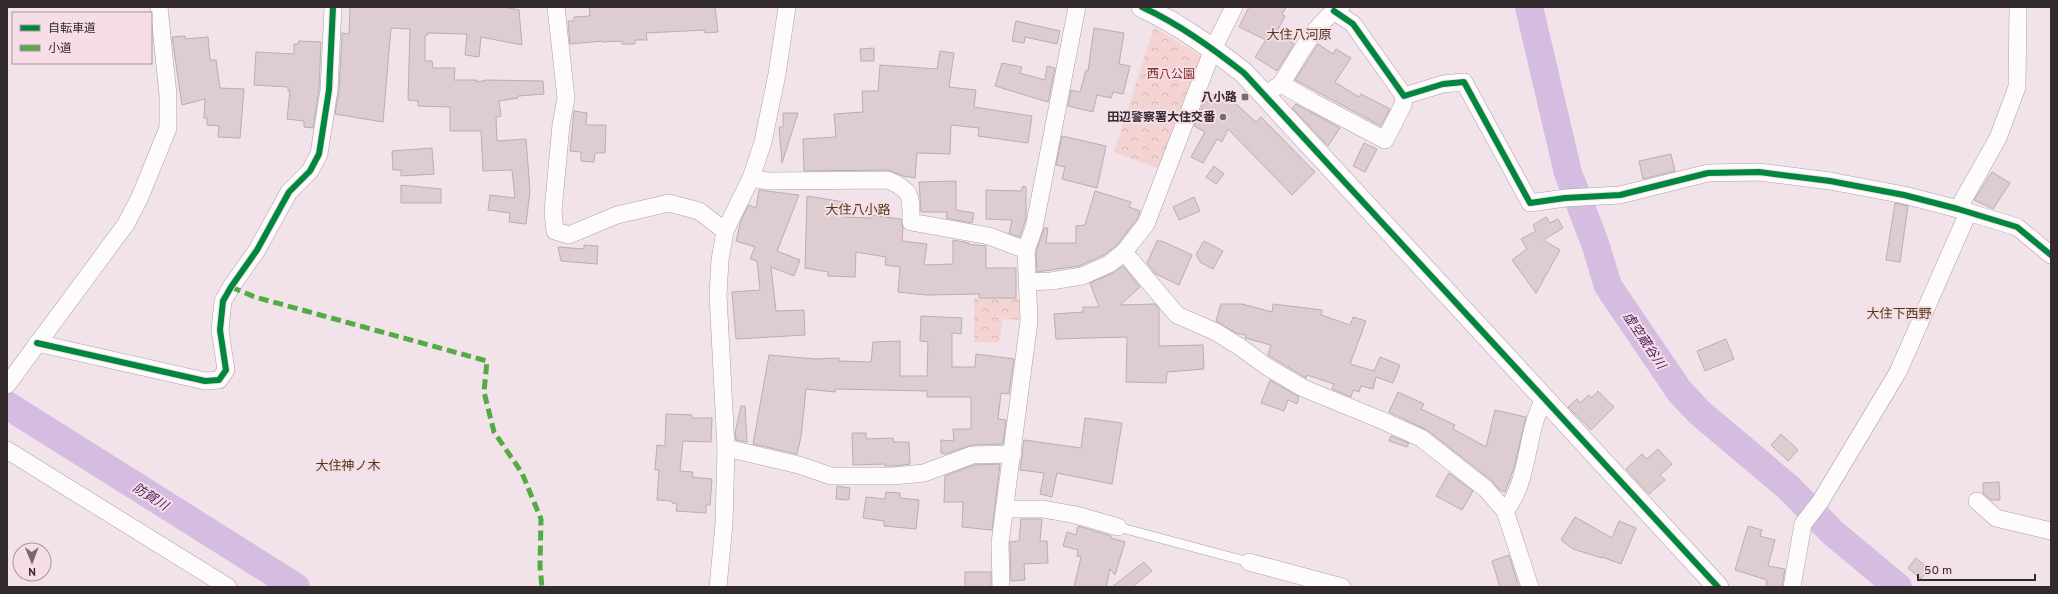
<svg xmlns="http://www.w3.org/2000/svg" width="2058" height="594" font-family="Overpass,'Noto Sans JP',sans-serif">
	<style>
		.park { fill: url(#park-crowns) }
		.lines { fill: none; stroke-linecap: round; stroke-linejoin: round }
		.river { stroke: #d5bce1; stroke-width: 28 }
		.building { fill: #ddccd0; stroke: #b9aeb1 }
		.service-casing { stroke: #aca1a6; stroke-width: 10 }
		.minor-casing { stroke: #aca1a6; stroke-width: 18 }
		.tertiary-casing { stroke: #aca1a6; stroke-width: 22 }
		.service { stroke: #fdfbfc; stroke-width: 9 }
		.minor { stroke: #fdfbfc; stroke-width: 17 }
		.tertiary { stroke: #fdfbfc; stroke-width: 21 }
		.quiet { stroke: #54ab44; stroke-width: 5; stroke-dasharray: 10 5; stroke-linecap: butt }
		.cycleway-casing { stroke: #f7dde8; stroke-width: 8 }
		.cycleway { stroke: #00873e; stroke-width: 6 }
		.poi-dot { fill: #766b6f; stroke: #f7dde8; stroke-width: 1.5 }
		.labels { text-anchor: middle; stroke-width: 4; stroke-linejoin: round; paint-order: stroke }
		.park-label { font-size: 12px; fill: #7d332c; stroke: #f7dde8 }
		.poi-label { font-size: 12px; font-weight: bold; fill: #332a2e; stroke: #f7dde8; text-anchor: end }
		.neighbourhood-label { font-size: 13px; fill: #4c3a13; stroke: #f7dde8 }
		.water-label { font-size: 13px; font-style: italic; fill: #46215b; stroke: #f7dde8 }
	</style>
	<defs>
		<pattern id="park-crowns" width="20" height="18" patternUnits="userSpaceOnUse"><rect width="20" height="18" fill="#f3d4d2"/><path d="M2 6a3 3 0 1 1 6 0M12 15a3 3 0 1 1 6 0" fill="none" stroke="#d1b6b5"/></pattern>
	</defs>
	<rect width="100%" height="100%" fill="#f1e3e9"/>
	<g class="park">
		<path d="M1154,27L1209,61L1165,171L1114,152Z"/>
		<path d="M974,298H1028L1029,321L1003,319L999,343L974,342Z"/>
	</g>
	<g class="lines">
		<g class="river">
			<path d="M1529,7L1568,173L1595,243L1608,286L1680,392L1700,413L1789,488L1833,533L1898,587"/>
			<path d="M7,405L296,587"/>
		</g>
	</g>
	<g class="building">
		<path d="M350,7H504L519,10L522,45L481,37L479,57L465,55L467,34L427,33L428,35H425V61H432L433,68H455L454,80H477V82L487,80L543,81L544,94L518,96V98L499,101L501,116L496,117L497,141L526,139L530,191L526,224L509,222L510,213L488,210L490,195L515,198L512,170L483,171L481,131H450V107L418,106V101L408,100L410,29L391,28L383,122L335,114L339,90L342,37V33L349,34Z"/>
		<path d="M589,7H715L718,32L705,33V30L646,33L647,40H635V44H622V41L602,42V41L570,44L568,21H574V17L590,16Z"/>
		<path d="M1249,7H1286L1282,15L1285,16L1276,33L1294,44L1277,71L1255,57L1266,40L1239,27Z"/>
		<path d="M1016,21L1060,31L1057,44L1025,37L1024,43L1012,41Z"/>
		<path d="M1094,28L1124,33L1119,64L1130,66L1123,94L1113,92L1111,98L1097,95L1093,112L1068,106L1071,90L1080,92L1086,70L1088,71Z"/>
		<path d="M185,36V39L208,37L210,60H216L220,88L244,89L240,138L218,137L219,126L207,125V118H204L205,99L182,105L172,37Z"/>
		<path d="M299,41L321,42L319,89L313,128L304,127V121L287,119L290,91H288V87L254,85L256,52L294,54V44H298Z"/>
		<path d="M1318,44L1333,54L1336,49L1351,58L1335,82L1359,97L1361,94L1390,109L1381,126L1295,80Z"/>
		<path d="M874,48V61H861L860,49Z"/>
		<path d="M940,51L954,53L949,87L976,90L974,107L1032,116L1028,143L978,136L979,128L951,125L950,154L917,153L915,178L903,176L888,170L804,171L803,139L836,137L834,114L863,112L862,91H878L880,65L937,69Z"/>
		<path d="M1002,63L1022,67L1020,73L1045,80L1047,66L1055,68L1048,102L995,86Z"/>
		<path d="M1208,93L1231,104L1233,101L1256,122L1261,117L1315,172L1292,195L1228,129L1222,142L1217,139L1203,163L1191,157L1205,132L1194,126Z"/>
		<path d="M1296,104L1340,128L1328,146L1292,108Z"/>
		<path d="M574,111L587,113L586,125H606L605,153H595L594,162L581,161V152L570,151Z"/>
		<path d="M783,113H798L782,163L779,127H783Z"/>
		<path d="M1062,136L1106,146L1097,188L1062,179L1065,167L1056,165Z"/>
		<path d="M1364,143L1377,149L1365,172L1353,166Z"/>
		<path d="M432,148L434,174L401,176V170H393L392,151Z"/>
		<path d="M1671,154L1675,171L1643,179L1639,161Z"/>
		<path d="M1214,166L1224,174L1216,184L1206,177Z"/>
		<path d="M1992,172L2010,183L1993,209L1974,200Z"/>
		<path d="M956,181V210L974,213L972,223L946,218L947,212H921L919,182Z"/>
		<path d="M401,185L441,189V203H401Z"/>
		<path d="M1023,186L1026,187V218L1020,237L1009,233L1012,220L986,219V190L1021,191Z"/>
		<path d="M759,190L799,195L777,251L800,260L794,276L771,267L776,311L804,310L805,335L736,339L732,292L760,290L757,261L750,259L755,247L736,241L741,220L749,205L756,208Z"/>
		<path d="M1095,191L1131,202L1129,207L1140,211L1137,219L1117,245L1104,255L1079,266L1037,272L1036,252L1044,228H1048L1046,243H1076V226L1085,225Z"/>
		<path d="M807,196L844,202L845,217L870,218V215L901,219L903,228L902,241L927,244L924,265L953,264V240L969,243L968,244L986,246V268H1016V298H979V294L926,295L898,292L900,267L885,265L886,257L856,252L855,277L828,276V272L805,268Z"/>
		<path d="M1194,197L1200,211L1179,220L1173,207Z"/>
		<path d="M1895,203L1908,206L1900,262L1886,260Z"/>
		<path d="M1546,217L1550,223L1558,219L1563,228L1543,240L1560,250L1536,293L1512,260L1527,249L1521,239L1536,231L1533,225Z"/>
		<path d="M1157,241H1162L1192,255L1179,285L1156,274L1147,263Z"/>
		<path d="M1204,241L1223,251L1213,269L1200,262L1196,254Z"/>
		<path d="M584,245L598,246L597,264L561,261L558,247L584,249Z"/>
		<path d="M1123,266L1140,287L1120,305L1155,304L1159,309V346L1203,345L1204,369L1167,372L1166,383L1126,382L1127,337L1056,339L1054,314L1083,312V307H1099L1090,283L1113,273Z"/>
		<path d="M1221,304H1242L1272,312L1273,304L1322,310L1321,315L1350,325L1353,317L1366,321L1350,364L1374,371L1380,357L1400,365L1393,383L1376,377L1373,389L1361,386L1359,392L1353,390L1351,397L1332,389L1334,384L1307,375L1306,378L1268,355L1271,345L1245,338L1246,335L1236,333L1216,321Z"/>
		<path d="M921,316L962,318L961,334L952,333V367H975L976,354L1014,359L1009,394L1001,393L998,419L1006,420L1003,444L972,445L945,454L941,453V440L954,441L953,429H971V397H927V391L835,389V392L806,389L801,437L797,454L753,444L769,355L815,359L839,358V361L871,362L873,342L900,341V376H927L928,342L920,341Z"/>
		<path d="M1726,339L1734,359L1705,371L1697,351Z"/>
		<path d="M1270,380L1299,397L1297,404L1288,400L1284,411L1261,403Z"/>
		<path d="M1598,391L1614,407L1591,430L1568,407L1577,399L1580,403L1589,395L1591,398Z"/>
		<path d="M1398,392L1424,404L1421,409L1455,425L1453,429L1486,447L1495,410L1526,417L1514,468L1505,492L1500,490L1492,481L1427,430L1389,412Z"/>
		<path d="M741,406H745L747,442L736,440L735,433Z"/>
		<path d="M666,414L692,415V418H712L711,442L683,441L680,471L693,472L692,477L712,479L710,505H706V513L676,511L677,504L672,503V501L657,500L659,470H655L657,445L665,446Z"/>
		<path d="M1085,418L1122,423L1112,484L1057,473L1052,497L1040,494L1044,473L1020,470L1024,440L1081,448Z"/>
		<path d="M852,433H866V439L893,438L894,442H909L910,464L894,466H885V464L853,465Z"/>
		<path d="M1781,434L1798,450L1788,461L1771,445Z"/>
		<path d="M1391,436L1409,443L1407,447L1389,441Z"/>
		<path d="M1658,449L1672,464L1660,475L1665,480L1649,494L1626,469L1642,454L1647,459Z"/>
		<path d="M1000,464L992,530L962,527L963,502H944L945,476L974,465Z"/>
		<path d="M1449,473L1473,491L1462,510L1436,496Z"/>
		<path d="M1999,482L2000,500H1991L1983,493V483Z"/>
		<path d="M837,486L850,488L849,500L836,499Z"/>
		<path d="M886,492L900,493V498L919,500L916,529L884,526V521L863,518L866,497L885,499Z"/>
		<path d="M1575,517L1612,538L1619,521L1636,528L1621,564L1602,557V558L1573,549L1561,540Z"/>
		<path d="M1021,519H1042L1040,541H1047L1048,563L1024,564L1025,580L1011,581L1010,542L1019,541Z"/>
		<path d="M1078,526L1111,536V538L1125,542L1115,575L1110,569L1106,587H1074L1081,557L1077,556L1078,550L1063,546L1067,532L1076,535Z"/>
		<path d="M1748,526L1762,530L1760,536L1775,540L1768,566L1785,569L1782,587H1766L1767,580L1735,570Z"/>
		<path d="M1509,555L1519,587H1500L1492,561Z"/>
		<path d="M1916,558L1929,569L1921,579L1908,568Z"/>
		<path d="M1144,562L1152,571L1132,587H1112Z"/>
		<rect x="965" y="572" width="26" height="15"/>
	</g>
	<g class="lines">
		<g class="service-casing">
			<path id="service" d="M1118,527L1249,562"/>
		</g>
		<g class="minor-casing">
			<g id="minor">
				<path d="M556,7L566,98L561,125L553,211L555,231L569,235L617,215L669,203L699,211L725,231"/>
				<path d="M1334,11L1353,24L1404,96L1443,84L1464,82L1530,203L1565,198L1620,195L1708,173L1759,172L1830,181L1904,195L1958,209L2017,227L2051,255"/>
				<path d="M1281,84L1313,102L1385,140L1403,105L1404,96"/>
				<path d="M1272,90L1281,84C1298,58 1314,23 1341,7"/>
				<path d="M751,178L768,181L888,180C913,191 911,197 911,222L989,236L1026,250"/>
				<path d="M1958,209L1998,138L2017,87L2018,7"/>
				<path d="M1124,252L1177,315L1216,332L1240,347L1266,366L1303,388L1381,420L1421,438L1486,489L1505,511L1530,587"/>
				<path d="M1027,282L1051,281L1082,276L1109,264L1124,252L1146,224L1213,49L1234,7"/>
				<path d="M37,343L205,381L219,380L226,370L220,330L223,301L231,287L257,250L289,192L310,171L319,154L329,90L333,7"/>
				<path d="M7,385L126,224L140,197L168,128V95L159,7"/>
				<path d="M726,448L799,465L831,476H894L924,473L972,455L1013,454"/>
				<path d="M7,450L228,587"/>
				<path d="M1977,501L1996,518L2051,531"/>
				<path d="M1004,509H1043L1076,515L1118,527"/>
				<path d="M1505,511C1530,482 1525,430 1545,398"/>
				<path d="M1249,562L1342,587"/>
				<path d="M718,587L724,524L726,448L718,295L720,260L725,231L751,178L763,142L777,74L787,7"/>
				<path d="M1001,587L1000,543L1029,321L1026,250L1034,228L1077,7"/>
				<path d="M1792,587L1803,524L1820,502L1898,372L1968,213"/>
			</g>
		</g>
		<g class="tertiary-casing">
			<path id="tertiary" d="M1142,7C1179,24 1212,48 1244,73L1718,587"/>
		</g>
		<use href="#service" class="service"/>
		<use href="#minor" class="minor"/>
		<use href="#tertiary" class="tertiary"/>
		<path class="quiet" d="M231,287L255,297L487,361L484,392L494,432L522,473L541,519L540,567L542,587"/>
		<g class="cycleway-casing">
			<g id="cycleway">
				<path d="M1142,7C1179,24 1212,48 1244,73L1718,587"/>
				<path d="M1334,11L1353,24L1404,96L1443,84L1464,82L1530,203L1565,198L1620,195L1708,173L1759,172L1830,181L1904,195L1958,209L2017,227L2051,255"/>
				<path d="M37,343L205,381L219,380L226,370L220,330L223,301L231,287L257,250L289,192L310,171L319,154L329,90L333,7"/>
			</g>
		</g>
		<use href="#cycleway" class="cycleway"/>
	</g>
	<g class="poi-dot">
		<rect x="1241" y="93" width="8" height="8" rx="2"/>
		<circle cx="1223" cy="117" r="4"/>
	</g>
	<g class="labels">
		<g class="park-label">
			<text x="1171" y="78">西八公園</text>
		</g>
		<g class="poi-label">
			<text x="1237" y="101">八小路</text>
			<text x="1215" y="121">田辺警察署大住交番</text>
		</g>
		<g class="neighbourhood-label">
			<text x="1299" y="39">大住八河原</text>
			<text x="858" y="214">大住八小路</text>
			<text x="1899" y="318">大住下西野</text>
			<text x="348" y="470">大住神ノ木</text>
		</g>
		<g class="water-label">
			<text transform="translate(1645 340) rotate(56)" y="5">虚空蔵谷川</text>
			<text transform="translate(151 496) rotate(32)" y="5">防賀川</text>
		</g>
	</g>
	<rect width="2058" height="594" fill="none" stroke="#332a2e" stroke-width="16"/>
	<rect x="12" y="12" width="140" height="52" fill="#f7dde8" stroke="#a9959e"/>
	<rect x="20" y="25" width="20" height="6" fill="#00873e" stroke="#a9959e"/>
	<text x="48" y="32" font-size="12" fill="#332a2e">自転車道</text>
	<rect x="20" y="45" width="20" height="6" fill="#54ab44" stroke="#a9959e"/>
	<text x="48" y="52" font-size="12" fill="#332a2e">小道</text>
	<g transform="translate(32 562) rotate(179)"><circle r="19" fill="#f7dde8" stroke="#a9959e"/>
	<path d="M0-3L7 15L0 10L-7 15Z" fill="#766b6f"/>
	<text y="-6" font-size="11" font-weight="bold" text-anchor="middle" fill="#332a2e">N</text>
	</g>
	<path d="M1918 574v6h117v-6" fill="none" stroke="#332a2e" stroke-width="2"/>
	<text x="1924" y="574" font-size="12" fill="#332a2e" stroke="#f7dde8" stroke-width="3" paint-order="stroke">50 m</text>
</svg>
